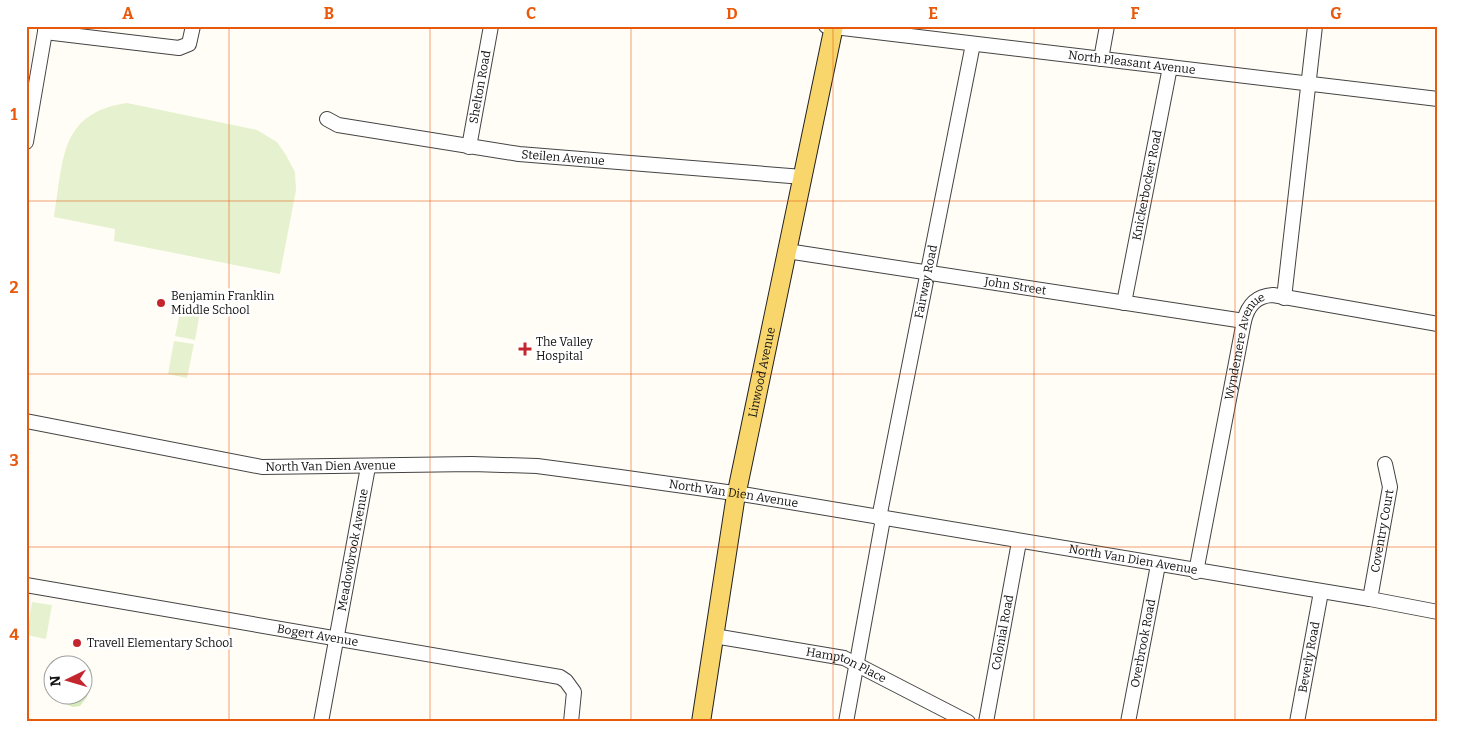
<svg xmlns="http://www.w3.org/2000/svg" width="1464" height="748" font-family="Bitter,serif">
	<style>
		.green { fill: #d5ebbd }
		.pitch { fill: #e6f2cf }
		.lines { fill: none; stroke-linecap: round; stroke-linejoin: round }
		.minor-casing { stroke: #444; stroke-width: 16 }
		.major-casing { stroke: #222; stroke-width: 20 }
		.minor { stroke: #fff; stroke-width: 14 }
		.major { stroke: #f9d66b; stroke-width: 18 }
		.grid { fill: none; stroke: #e8590c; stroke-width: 1; stroke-opacity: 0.55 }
		.poi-dot { fill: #c4262e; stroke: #fff; stroke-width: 2 }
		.labels { text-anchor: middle; stroke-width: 5; stroke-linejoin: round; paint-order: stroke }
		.street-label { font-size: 12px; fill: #111; stroke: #fff }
		.poi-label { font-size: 12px; fill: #111; stroke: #fff; text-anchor: start }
		.neatline { fill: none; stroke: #e8590c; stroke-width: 2 }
		.grid-label { font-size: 16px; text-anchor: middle; font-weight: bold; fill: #e8590c }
	</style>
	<rect width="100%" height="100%" fill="#fffdf5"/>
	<path class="green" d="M83,668L91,669L87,697L80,706L73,707L66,704L63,696H82Z"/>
	<g class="pitch">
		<path d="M127,103L257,130L277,142L286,155L295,172L296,190L280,274L114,241L115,229L54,217C64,161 58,113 127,103Z"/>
		<path d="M182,303L201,307L195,340L175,336Z"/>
		<path d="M174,341L194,344L187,378L168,374Z"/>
		<path d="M32,602L52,605L46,639L27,635Z"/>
	</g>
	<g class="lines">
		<g class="minor-casing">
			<g id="minor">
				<path id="s1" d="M826,26L1438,99"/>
				<path d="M45,32L179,48L189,44L193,26"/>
				<path d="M1101,59L1107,26"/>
				<path id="s2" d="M327,119L338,125L519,154L803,177"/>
				<path d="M26,142L46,26"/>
				<path id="s3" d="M469,147L491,26"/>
				<path id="s4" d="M787,251L1244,321"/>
				<path d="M1284,298L1315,26"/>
				<path id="s5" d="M1124,303L1170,67"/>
				<path id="s6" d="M26,421L262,467L472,464L537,466L620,477L748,495L1370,599L1438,612"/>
				<path id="s7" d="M879,518L973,44"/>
				<path id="s8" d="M1196,572L1244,321C1248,305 1256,296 1273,295L1438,324"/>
				<path id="s9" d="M26,585L560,677L566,681L574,692L571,722"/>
				<path id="s10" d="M1370,599L1390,487L1385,464"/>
				<path id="s11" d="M714,636L844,658L968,722"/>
				<path id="s12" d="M321,722L368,467"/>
				<path d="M846,722L883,519"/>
				<path id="s13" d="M986,722L1019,542"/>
				<path id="s14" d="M1128,722L1158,565"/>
				<path id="s15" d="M1297,722L1321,592"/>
			</g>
		</g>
		<g class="major-casing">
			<g id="major">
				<path id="s16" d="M701,722L735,501L834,26"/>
			</g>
		</g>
		<use href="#minor" class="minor"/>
		<use href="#major" class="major"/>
	</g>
	<path class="grid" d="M229,26V722M430,26V722M631,26V722M833,26V722M1034,26V722M1235,26V722M26,201H1438M26,374H1438M26,547H1438"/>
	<g class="poi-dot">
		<circle cx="161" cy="303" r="5"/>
		<path d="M522.5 341.5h5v5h5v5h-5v5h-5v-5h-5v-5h5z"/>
		<circle cx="77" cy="643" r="5"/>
	</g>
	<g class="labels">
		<g class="street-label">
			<text dy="4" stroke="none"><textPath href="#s1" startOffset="308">North Pleasant Avenue</textPath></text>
			<text dy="4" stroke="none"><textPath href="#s3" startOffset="61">Shelton Road</textPath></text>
			<text dy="4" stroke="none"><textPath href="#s2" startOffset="240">Steilen Avenue</textPath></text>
			<text dy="4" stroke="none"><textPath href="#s5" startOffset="120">Knickerbocker Road</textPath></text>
			<text dy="4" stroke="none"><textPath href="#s7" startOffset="241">Fairway Road</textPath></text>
			<text dy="4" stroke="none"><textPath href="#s4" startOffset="231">John Street</textPath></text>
			<text dy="4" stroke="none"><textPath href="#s8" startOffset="232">Wyndemere Avenue</textPath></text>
			<text dy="4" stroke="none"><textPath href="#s16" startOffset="355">Linwood Avenue</textPath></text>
			<text dy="4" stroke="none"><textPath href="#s6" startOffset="309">North Van Dien Avenue</textPath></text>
			<text dy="4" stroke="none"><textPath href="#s6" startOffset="714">North Van Dien Avenue</textPath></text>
			<text dy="4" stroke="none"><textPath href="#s10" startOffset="69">Coventry Court</textPath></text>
			<text dy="4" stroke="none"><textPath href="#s12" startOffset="175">Meadowbrook Avenue</textPath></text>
			<text dy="4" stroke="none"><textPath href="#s6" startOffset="1119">North Van Dien Avenue</textPath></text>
			<text dy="4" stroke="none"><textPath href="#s13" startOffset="91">Colonial Road</textPath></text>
			<text dy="4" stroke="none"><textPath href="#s9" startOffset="296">Bogert Avenue</textPath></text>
			<text dy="4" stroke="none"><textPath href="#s14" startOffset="80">Overbrook Road</textPath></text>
			<text dy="4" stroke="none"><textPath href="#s15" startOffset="66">Beverly Road</textPath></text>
			<text dy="4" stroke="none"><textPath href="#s11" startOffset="136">Hampton Place</textPath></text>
		</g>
		<g class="poi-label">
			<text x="171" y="300">Benjamin Franklin<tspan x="171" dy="14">Middle School</tspan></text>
			<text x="536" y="346">The Valley<tspan x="536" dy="14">Hospital</tspan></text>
			<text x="87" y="647">Travell Elementary School</text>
		</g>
	</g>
	<rect width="1464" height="748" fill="none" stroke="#ffffff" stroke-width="55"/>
	<g transform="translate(68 680) rotate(265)"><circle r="24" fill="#ffffff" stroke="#a0a0a0"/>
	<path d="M0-4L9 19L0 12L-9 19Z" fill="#c4262e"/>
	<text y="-8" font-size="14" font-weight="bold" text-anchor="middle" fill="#111111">N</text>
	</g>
	<rect x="28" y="28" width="1408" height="692" class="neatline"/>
	<g class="grid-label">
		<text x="128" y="19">A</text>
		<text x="329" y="19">B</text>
		<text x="531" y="19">C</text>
		<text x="732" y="19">D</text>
		<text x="933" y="19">E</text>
		<text x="1135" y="19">F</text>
		<text x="1336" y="19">G</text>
		<text x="14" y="120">1</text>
		<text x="14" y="293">2</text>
		<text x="14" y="466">3</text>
		<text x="14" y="640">4</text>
	</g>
</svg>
